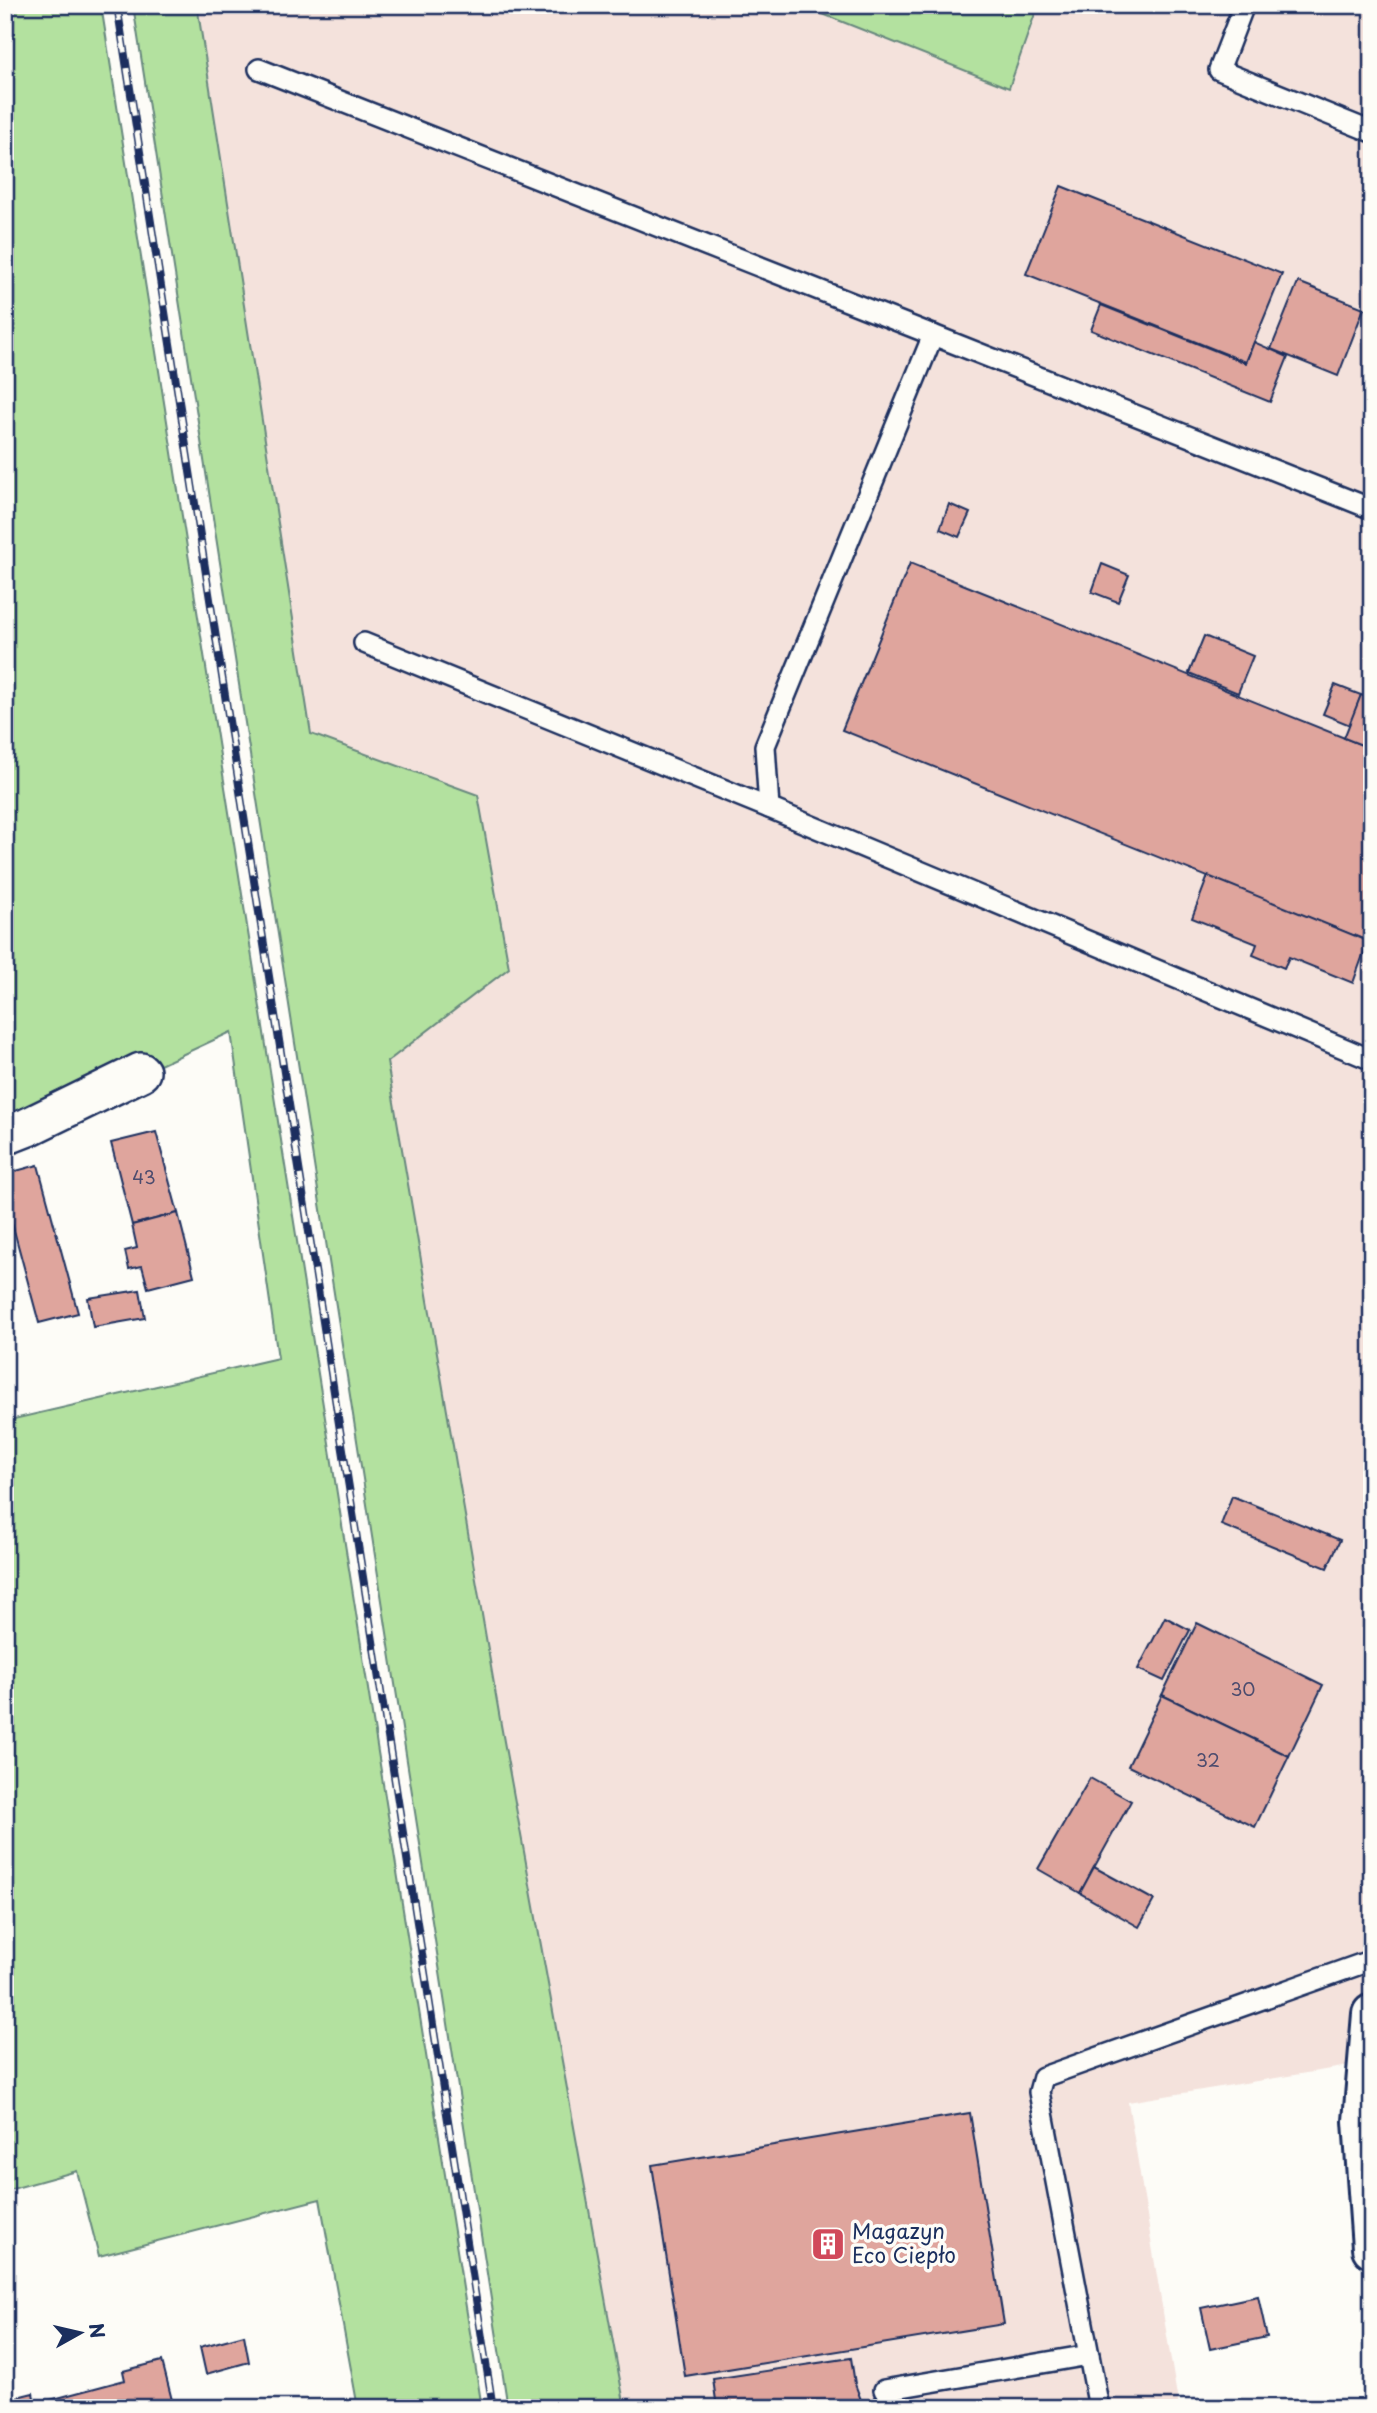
<svg xmlns="http://www.w3.org/2000/svg" width="1377" height="2413" font-family="'Playpen Sans',sans-serif">
	<style>
		.built { fill: #f4e2dc }
		.green { fill: #b3e19f; stroke: #67887e; stroke-width: 2 }
		.building { fill: #dfa59d; stroke: #1b2f5e; stroke-width: 2 }
		.lines { fill: none; stroke-linecap: round; stroke-linejoin: round }
		.lane-casing { stroke: #1b2f5e; stroke-width: 24 }
		.street-casing { stroke: #1b2f5e; stroke-width: 42 }
		.secondary-casing { stroke: #1b2f5e; stroke-width: 44 }
		.lane { stroke: #fdfcf7; stroke-width: 19 }
		.street { stroke: #fdfcf7; stroke-width: 37 }
		.secondary { stroke: #fdfcf7; stroke-width: 38 }
		.rail-casing { stroke: #1b2f5e; stroke-width: 8 }
		.rail { stroke: #fdfcf7; stroke-width: 5; stroke-dasharray: 16; stroke-linecap: butt }
		.labels { text-anchor: middle; stroke-width: 7; stroke-linejoin: round; paint-order: stroke }
		.number-label { font-size: 18px; fill: #4c4c6e }
		.poi-label { font-size: 21px; fill: #1b2f5e; stroke: #fdfcf7; text-anchor: start }
	</style>
	<rect width="100%" height="100%" fill="#fdfcf7"/>
	<filter id="ink" filterUnits="userSpaceOnUse"><feTurbulence type="fractalNoise" baseFrequency=".0143" numOctaves="2"/><feDisplacementMap in="SourceGraphic" scale="14" xChannelSelector="R" yChannelSelector="G"/><feConvolveMatrix kernelMatrix="1 2 1 2 8 2 1 2 1" color-interpolation-filters="sRGB"/></filter>
	<g filter="url(#ink)">
		<path class="built" d="M197,5H800L1009,87L1038,5H1372V2014L1367,2063L1128,2102L1179,2408H625L501,1725L387,1062L509,968L478,795L311,734Z"/>
		<g class="green">
			<path d="M5,5H101L482,2408H358L320,2199L99,2256L77,2171L5,2191V1421L278,1358L231,1032L5,1137Z"/>
			<path d="M133,5H197L311,734L478,795L509,968L387,1062L501,1725L625,2408H508Z"/>
			<path d="M800,5H1038L1009,88Z"/>
		</g>
		<g class="building">
			<path d="M1061,186L1282,274L1246,362L1026,274Z"/>
			<path d="M1298,282L1364,308L1338,376L1271,349Z"/>
			<path d="M1101,305L1246,363L1254,342L1288,357L1270,402L1091,330Z"/>
			<path d="M949,504L970,513L959,537L940,529Z"/>
			<path d="M910,563L1372,749V943L842,730Z"/>
			<path d="M1102,564L1129,575L1118,602L1092,592Z"/>
			<path d="M1204,636L1253,656L1238,693L1189,673Z"/>
			<path d="M1335,685L1361,695L1350,725L1323,714Z"/>
			<path d="M1361,695L1372,699V749L1344,738Z"/>
			<path d="M1208,876L1368,941L1353,983L1289,957L1284,968L1253,955L1257,944L1192,918Z"/>
			<path d="M156,1132L178,1213L132,1225L111,1143Z"/>
			<path d="M38,1165L78,1313L39,1323L5,1197V1174Z"/>
			<path d="M178,1213L194,1276L148,1288L142,1266L129,1269L125,1251L137,1248L132,1225Z"/>
			<path d="M140,1290L145,1318L93,1327L88,1298Z"/>
			<path d="M1232,1496L1340,1540L1327,1568L1221,1525Z"/>
			<path d="M1165,1617L1190,1630L1164,1681L1138,1669Z"/>
			<path d="M1197,1623L1323,1685L1289,1756L1162,1695Z"/>
			<path d="M1162,1695L1289,1756L1255,1827L1128,1766Z"/>
			<path d="M1090,1778L1131,1801L1080,1893L1038,1869Z"/>
			<path d="M1094,1867L1154,1900L1139,1927L1080,1893Z"/>
			<path d="M970,2113L1004,2324L685,2376L652,2165Z"/>
			<path d="M1258,2296L1267,2337L1210,2349L1201,2308Z"/>
			<path d="M244,2335L249,2362L206,2374L200,2347Z"/>
			<path d="M851,2358L855,2384L864,2408H717L713,2379Z"/>
			<path d="M162,2361L174,2408H36L35,2404L125,2380L123,2371Z"/>
			<path d="M33,2393L36,2408H5V2400Z"/>
		</g>
		<g class="lines">
			<g class="lane-casing">
				<g id="lane">
					<path d="M1244,5L1219,70L1372,132"/>
					<path d="M259,69L933,335"/>
					<path d="M1372,509L933,335L765,746L769,808L1372,1060"/>
					<path d="M364,643L769,808"/>
					<path d="M884,2390L1089,2355"/>
					<path d="M1099,2408L1039,2092L1043,2077L1372,1960"/>
				</g>
			</g>
			<g class="street-casing">
				<path id="street" d="M5,1136L28,1127L141,1072"/>
			</g>
			<g class="secondary-casing">
				<path id="secondary" d="M1372,2014L1363,2121L1372,2248"/>
			</g>
			<use href="#lane" class="lane"/>
			<use href="#street" class="street"/>
			<use href="#secondary" class="secondary"/>
			<g class="rail-casing">
				<path id="rail" d="M117,5L493,2408"/>
			</g>
			<use href="#rail" class="rail"/>
		</g>
	</g>
	<defs>
		<g id="building-square" transform="scale(1.75)"><rect x="-9" y="-9" width="18" height="18" rx="4" fill="#d1495b" stroke="#fdfcf7"/><path d="M-4-6H4V6H1V3H-1V6H-4ZM-2.5-4.3h1.7v1.8h-1.7ZM.8-4.3h1.7v1.8H.8ZM-2.5-1h1.7V.8h-1.7ZM.8-1h1.7V.8H.8Z" fill="#fff"/></g>
	</defs>
	<g fill-rule="evenodd">
		<use href="#building-square" x="828" y="2244"/>
	</g>
	<g class="labels">
		<g class="number-label">
			<text x="144" y="1184">43</text>
			<text x="1243" y="1696">30</text>
			<text x="1208" y="1767">32</text>
		</g>
		<g class="poi-label">
			<text x="852" y="2239">Magazyn<tspan x="852" dy="24">Eco Ciepło</tspan></text>
		</g>
	</g>
	<rect width="1377" height="2413" fill="none" stroke="#fdfcf7" stroke-width="28"/>
	<rect x="14" y="14" width="1349" height="2385" fill="none" stroke="#1b2f5e" stroke-width="2.5" filter="url(#ink)"/>
	<g transform="translate(80 2333) rotate(82)" stroke="#fdfcf7" stroke-width="5" paint-order="stroke">
	<path d="M0-5L12 26L0 18L-12 26Z" fill="#1b2f5e"/>
	<text y="-10" font-size="19" font-weight="bold" text-anchor="middle" fill="#1b2f5e">N</text>
	</g>
</svg>
